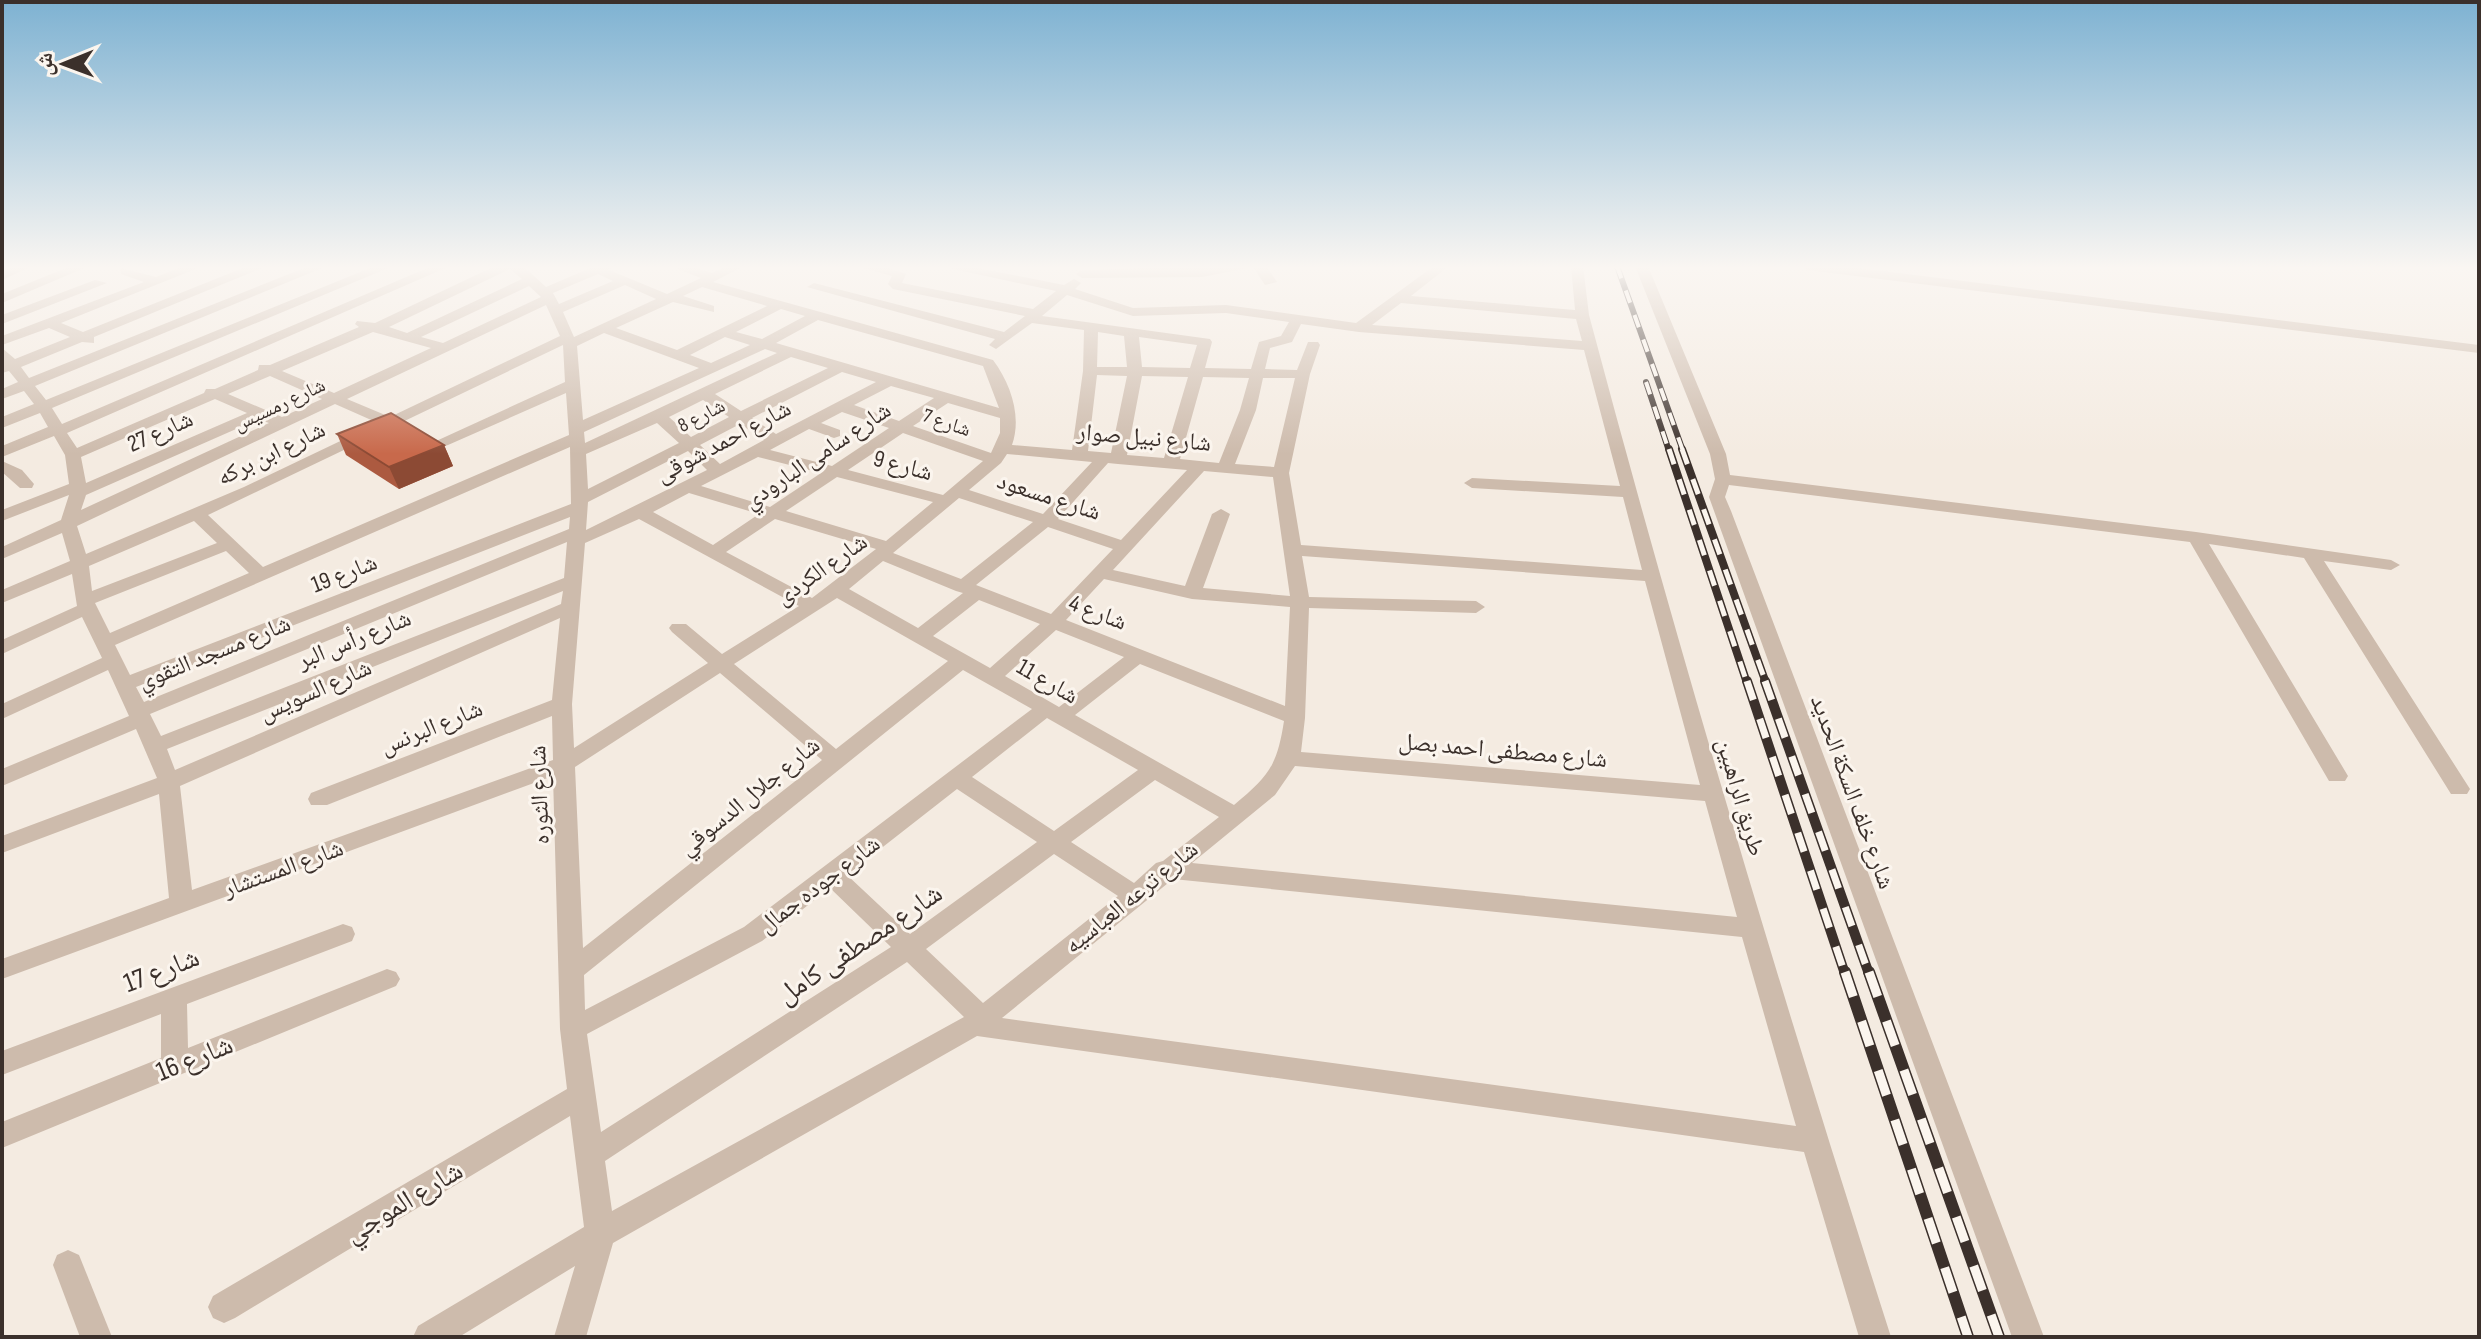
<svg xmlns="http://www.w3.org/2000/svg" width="2481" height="1339" font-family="'Sofia Sans Condensed','Noto Naskh Arabic',sans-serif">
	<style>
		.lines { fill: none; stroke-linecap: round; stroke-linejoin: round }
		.minor { fill: #cdbbac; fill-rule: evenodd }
		.rail-far3-casing { stroke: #3b302b; stroke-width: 6 }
		.rail-far2-casing { stroke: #3b302b; stroke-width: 8 }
		.rail-far1-casing { stroke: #3b302b; stroke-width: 10 }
		.rail-casing { stroke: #3b302b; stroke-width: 12 }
		.rail-far3 { stroke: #fbf5ee; stroke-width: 4; stroke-dasharray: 13; stroke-linecap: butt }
		.rail-far2 { stroke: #fbf5ee; stroke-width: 5; stroke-dasharray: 16; stroke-linecap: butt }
		.rail-far1 { stroke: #fbf5ee; stroke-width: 7; stroke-dasharray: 20; stroke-linecap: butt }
		.rail { stroke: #fbf5ee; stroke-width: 9; stroke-dasharray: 26; stroke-linecap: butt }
		.wall { fill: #ac5a40 }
		.shaded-wall { fill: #8c4a34 }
		.building { fill: #c8694b; stroke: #8c4a34; stroke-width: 2 }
		.labels { text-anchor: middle; stroke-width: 6; stroke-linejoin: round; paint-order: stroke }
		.far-street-label { font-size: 20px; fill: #3b302b; stroke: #fbf5ee }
		.street-label { font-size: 24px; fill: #3b302b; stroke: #fbf5ee }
		.near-street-label { font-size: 28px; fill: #3b302b; stroke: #fbf5ee }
	</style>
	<rect width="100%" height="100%" fill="#f4ebe1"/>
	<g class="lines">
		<g class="minor">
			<path d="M14,266H32L2,280V271Z"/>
			<path d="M71,266H89L2,303V294Z"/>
			<path d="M184,266H203L61,323L83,332L248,266H267L94,337V343L82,342L21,367L29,378L309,266H327L35,386L46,400L375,266H393L52,408L62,424L432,266H450L67,433L77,448L204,393L206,389H215L258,370L259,365H270L359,327L355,324L357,321L375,323L495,266H523L546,287L595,266H613L609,270L667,294L701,278L670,266H690L712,273L727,266H744L713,282L993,360C1011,384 1022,417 1012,445L1072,450L1083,371L1084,330L1032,323L996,349L989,345L995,339L807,287L814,283L1004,332L1025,316L893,289L888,284L892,276L856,266H882L906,274L902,283L1033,309L1056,291L939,266H968L1064,285L1074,279L1081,283L1075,289L1133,308L1226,305L1356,323L1434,266H1449L1411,296L1575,310L1571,266H1583L1589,315C1680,658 1783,999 1891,1337H1859L1804,1152L977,1036L613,1243L586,1337H554L575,1266L459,1337H413L418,1326L584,1227L570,1116L235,1318L224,1323L213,1318L208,1307L213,1296L567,1089L560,1029L553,776L2,979V959L169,898L159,794L2,853V836L157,778L136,729L2,786V769L129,716L108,670L2,719V704L102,658L82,617L2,654V640L77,606L72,574L2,603V590L70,561L62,533L2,559V547L61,520L69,495L2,521V510L69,484L65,455L54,436L2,457V446L48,427L40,413L2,428V417L34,404L24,391L2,399V389L18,382L9,371L2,373V348L15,359L70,337L49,328L2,345V336L144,282L121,274V268L156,277ZM510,269L522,279L407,333L389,327ZM598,274L613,281L559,304L553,293ZM625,285L656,299L574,337L563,312ZM529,286L541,297L443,343L421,337ZM702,287L767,306L677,350L616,328L673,302L714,312V306L683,296ZM1067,295L1133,316L1226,313L1289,322L1281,336L1259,342L1251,369L1205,368L1212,342L1210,339L1042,316ZM1401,303L1576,319L1582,341L1372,325ZM546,305L560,336L390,417L347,399ZM781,309L805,316L762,339L736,332ZM818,320L983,366L999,408L776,343ZM1301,324L1359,332L1584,350L1620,486L1472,478L1464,483L1472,488L1623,497L1642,570L1301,545L1289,473L1310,374L1320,345L1318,342H1308L1297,370L1265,369L1270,348L1292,342ZM373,332L431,348L334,393L282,371ZM1098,332L1124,336L1127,367H1097ZM604,333L699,368L583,420L577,346ZM725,337L750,345L711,363L690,355ZM1139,337L1197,345L1190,368L1142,367ZM563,345L565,382L434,442L442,447L448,445L566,393L569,435L263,567L208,515ZM765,349L777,353L585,443L584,432ZM791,357L828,368L741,411L715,394ZM842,372L876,382L776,434L752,418ZM1097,375L1127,376L1111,453L1088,451ZM270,376L322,399L282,417L228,394ZM1142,376L1188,377L1164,458L1127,455ZM1203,377L1249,378L1240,410L1219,463L1180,459ZM1263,378H1295L1274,467L1235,464L1256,410ZM891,386L934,398L899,421L854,405ZM215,399L247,413L86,483L81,457ZM703,400L729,417L691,437L669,417ZM948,403L1000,418V433L991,453L913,426ZM335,404L378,423L244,487L86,554L77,526ZM842,412L889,428L832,466L770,450L809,429L834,438L840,436V430L821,423ZM259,419L269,423L81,510L86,495ZM657,423L679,443L588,489L586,454ZM740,424L764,440L720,464L700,445ZM903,433L983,461L943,495L848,470ZM570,447L571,504L130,675L115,645ZM688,451L707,470L586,530L588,502ZM1007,454L1092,462L1043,514L969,490L1001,463ZM758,457L821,473L770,507L701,486ZM1108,463L1118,464L1187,470L1121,540L1058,519ZM1204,471L1273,477L1290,596L1203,588L1230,514L1221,509L1212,514L1185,586L1113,570ZM837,477L933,502L886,541L786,511ZM689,493L759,514L713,545L653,512ZM959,498L1033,522L961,579L893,553ZM570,517L569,529L144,702L136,687ZM639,519L799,606L722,654L686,624H672L669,628L672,632L708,663L574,748L572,704L585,543ZM775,519L876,549L812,598L726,552ZM194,521L217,543L92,591L89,566ZM1048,527L1113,549L1051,614L976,585ZM567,542L564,578L161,736L150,714ZM226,551L249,573L110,633L95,603ZM1302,556L1645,581L1700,785L1301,752L1305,718L1309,608L1476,613L1485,607L1476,601L1309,597ZM883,561L956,591L963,593L918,628L849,589ZM1104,579L1192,599L1290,607L1285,706L1066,620ZM563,591L561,604L175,770L167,749ZM837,598L948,661L836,749L734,664ZM979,600L1040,624L990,668L933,636ZM560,618L552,700L311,793L308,799L311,805H327L552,716L553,760L192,890L180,786ZM1056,630L1124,657L1059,707L1005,676ZM1140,664L1284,721C1277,766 1269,776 1234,805L1075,715ZM963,670L1032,709L744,927L585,1010L584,975ZM720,673L822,760L583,948L575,767ZM1047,718L1138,770L1054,831L972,777ZM1295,766L1705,801L1737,917L1192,863L1275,795ZM1155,780L1219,817L1163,861L1156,863L1134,883L1071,842ZM957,789L1037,842L910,934L847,875ZM1054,854L1118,896L983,1003L926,949ZM1173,879L1742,937L1796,1126L1002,1018ZM830,888L891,947L601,1132L587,1034L762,941ZM907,962L964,1017L612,1211L605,1161Z"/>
			<path d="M1219,266H1266L1277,282L1265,285L1253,267L1202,277L1082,278L1076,274L1082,270Z"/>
			<path d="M1635,266H1648L1726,454L1730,475L2196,532L2391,560L2400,565L2391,570L2324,561L2470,789L2467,794H2451L2304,558L2209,544L2348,776L2345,781H2329L2190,542L1729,485L1725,497L1731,511L2044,1337H2012L1709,497L1715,479L1710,454Z"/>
			<path d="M1801,266H1842L2479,345V353L1807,270Z"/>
			<path d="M95,280L107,283L2,324V315Z"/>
			<path d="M2,461L22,470L34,484L32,488H20L2,472Z"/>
			<path d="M343,924L352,927L355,934L352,941L187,1004L188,1048L387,969L396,972L400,979L396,986L2,1148V1122L161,1058V1014L2,1075V1051Z"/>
			<path d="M68,1250L79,1255L112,1337H80L53,1265L57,1255Z"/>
		</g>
		<g class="rail-far3-casing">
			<g id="rail-far3">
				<path d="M1617,266L1683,451"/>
				<path d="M1646,382L1669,451"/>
			</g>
		</g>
		<g class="rail-far2-casing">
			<g id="rail-far2">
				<path d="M1669,449L1747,683"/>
				<path d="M1682,449L1766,683"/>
			</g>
		</g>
		<g class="rail-far1-casing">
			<g id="rail-far1">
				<path d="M1747,681L1845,974"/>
				<path d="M1765,681L1869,974"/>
			</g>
		</g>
		<g class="rail-casing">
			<g id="rail">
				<path d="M1845,972L1968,1337"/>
				<path d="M1869,972L1999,1337"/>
			</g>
		</g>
		<use href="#rail-far3" class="rail-far3"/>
		<use href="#rail-far2" class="rail-far2"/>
		<use href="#rail-far1" class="rail-far1"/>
		<use href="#rail" class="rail"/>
	</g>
	<path class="wall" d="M337,434L444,445L453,466L399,489L346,455Z"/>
	<path class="shaded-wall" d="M444,445L453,466L399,489L389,467Z"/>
	<path class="building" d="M391,413L444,445L389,467L337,434Z"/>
	<linearGradient id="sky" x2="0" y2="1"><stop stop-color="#7eb2d2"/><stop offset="0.59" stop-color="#faf6f2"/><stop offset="1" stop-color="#faf6f2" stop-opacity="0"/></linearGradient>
	<rect width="2481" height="454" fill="url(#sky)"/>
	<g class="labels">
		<g class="far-street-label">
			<text transform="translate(279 404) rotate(-25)" y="7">شارع رمسيس</text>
			<text transform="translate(701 415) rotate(-27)" y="7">شارع 8</text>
			<text transform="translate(947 422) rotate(19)" y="7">شارع 7</text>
		</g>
		<g class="street-label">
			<text transform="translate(160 431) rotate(-24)" y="8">شارع 27</text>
			<text transform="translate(1144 437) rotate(5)" y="8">شارع نبيل صوار</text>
			<text transform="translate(723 441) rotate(-28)" y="8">شارع احمد شوقى</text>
			<text transform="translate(271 453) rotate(-26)" y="8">شارع ابن بركه</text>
			<text transform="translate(817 455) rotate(-34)" y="8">شارع سامى البارودي</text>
			<text transform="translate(903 465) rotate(15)" y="8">شارع 9</text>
			<text transform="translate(1049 496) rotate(18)" y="8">شارع مسعود</text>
			<text transform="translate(821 569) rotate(-35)" y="8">شارع الكردى</text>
			<text transform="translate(344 573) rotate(-21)" y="8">شارع 19</text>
			<text transform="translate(1098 612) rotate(21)" y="8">شارع 4</text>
			<text transform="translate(354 639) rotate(-22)" y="8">شارع رأس البر</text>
			<text transform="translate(214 652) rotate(-22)" y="8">شارع مسجد التقوي</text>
			<text transform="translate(1048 681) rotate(30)" y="8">شارع 11</text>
			<text transform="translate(315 690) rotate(-24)" y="8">شارع السويس</text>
			<text transform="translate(431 727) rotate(-22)" y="8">شارع البرنس</text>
			<text transform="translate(1503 750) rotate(5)" y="8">شارع مصطفى احمد بصل</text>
			<text transform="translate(1853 792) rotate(70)" y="8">شارع خلف السكة الحديد</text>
			<text transform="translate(539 795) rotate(-92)" y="8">شارع الثوره</text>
			<text transform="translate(749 796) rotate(-39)" y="8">شارع جلال الدسوقي</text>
			<text transform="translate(1741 797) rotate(74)" y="8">طريق الراهبين</text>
			<text transform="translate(283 868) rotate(-20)" y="8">شارع المستشار</text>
			<text transform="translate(819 884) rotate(-37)" y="8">شارع جوده جمال</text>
			<text transform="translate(1131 897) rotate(-39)" y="8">شارع ترعه العباسيه</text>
		</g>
		<g class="near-street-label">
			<text transform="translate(859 943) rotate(-34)" y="10">شارع مصطفى كامل</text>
			<text transform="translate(161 969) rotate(-21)" y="10">شارع 17</text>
			<text transform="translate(194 1057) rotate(-22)" y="10">شارع 16</text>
			<text transform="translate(403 1201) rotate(-31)" y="10">شارع الموجي</text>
		</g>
	</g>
	<rect width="2481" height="1339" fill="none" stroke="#3b302b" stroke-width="8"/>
	<g transform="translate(64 64) rotate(269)" stroke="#fbf5ee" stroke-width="6" paint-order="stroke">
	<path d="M0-6L14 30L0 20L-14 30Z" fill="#3b302b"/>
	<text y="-12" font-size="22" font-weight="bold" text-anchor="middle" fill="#3b302b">ش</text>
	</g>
</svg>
